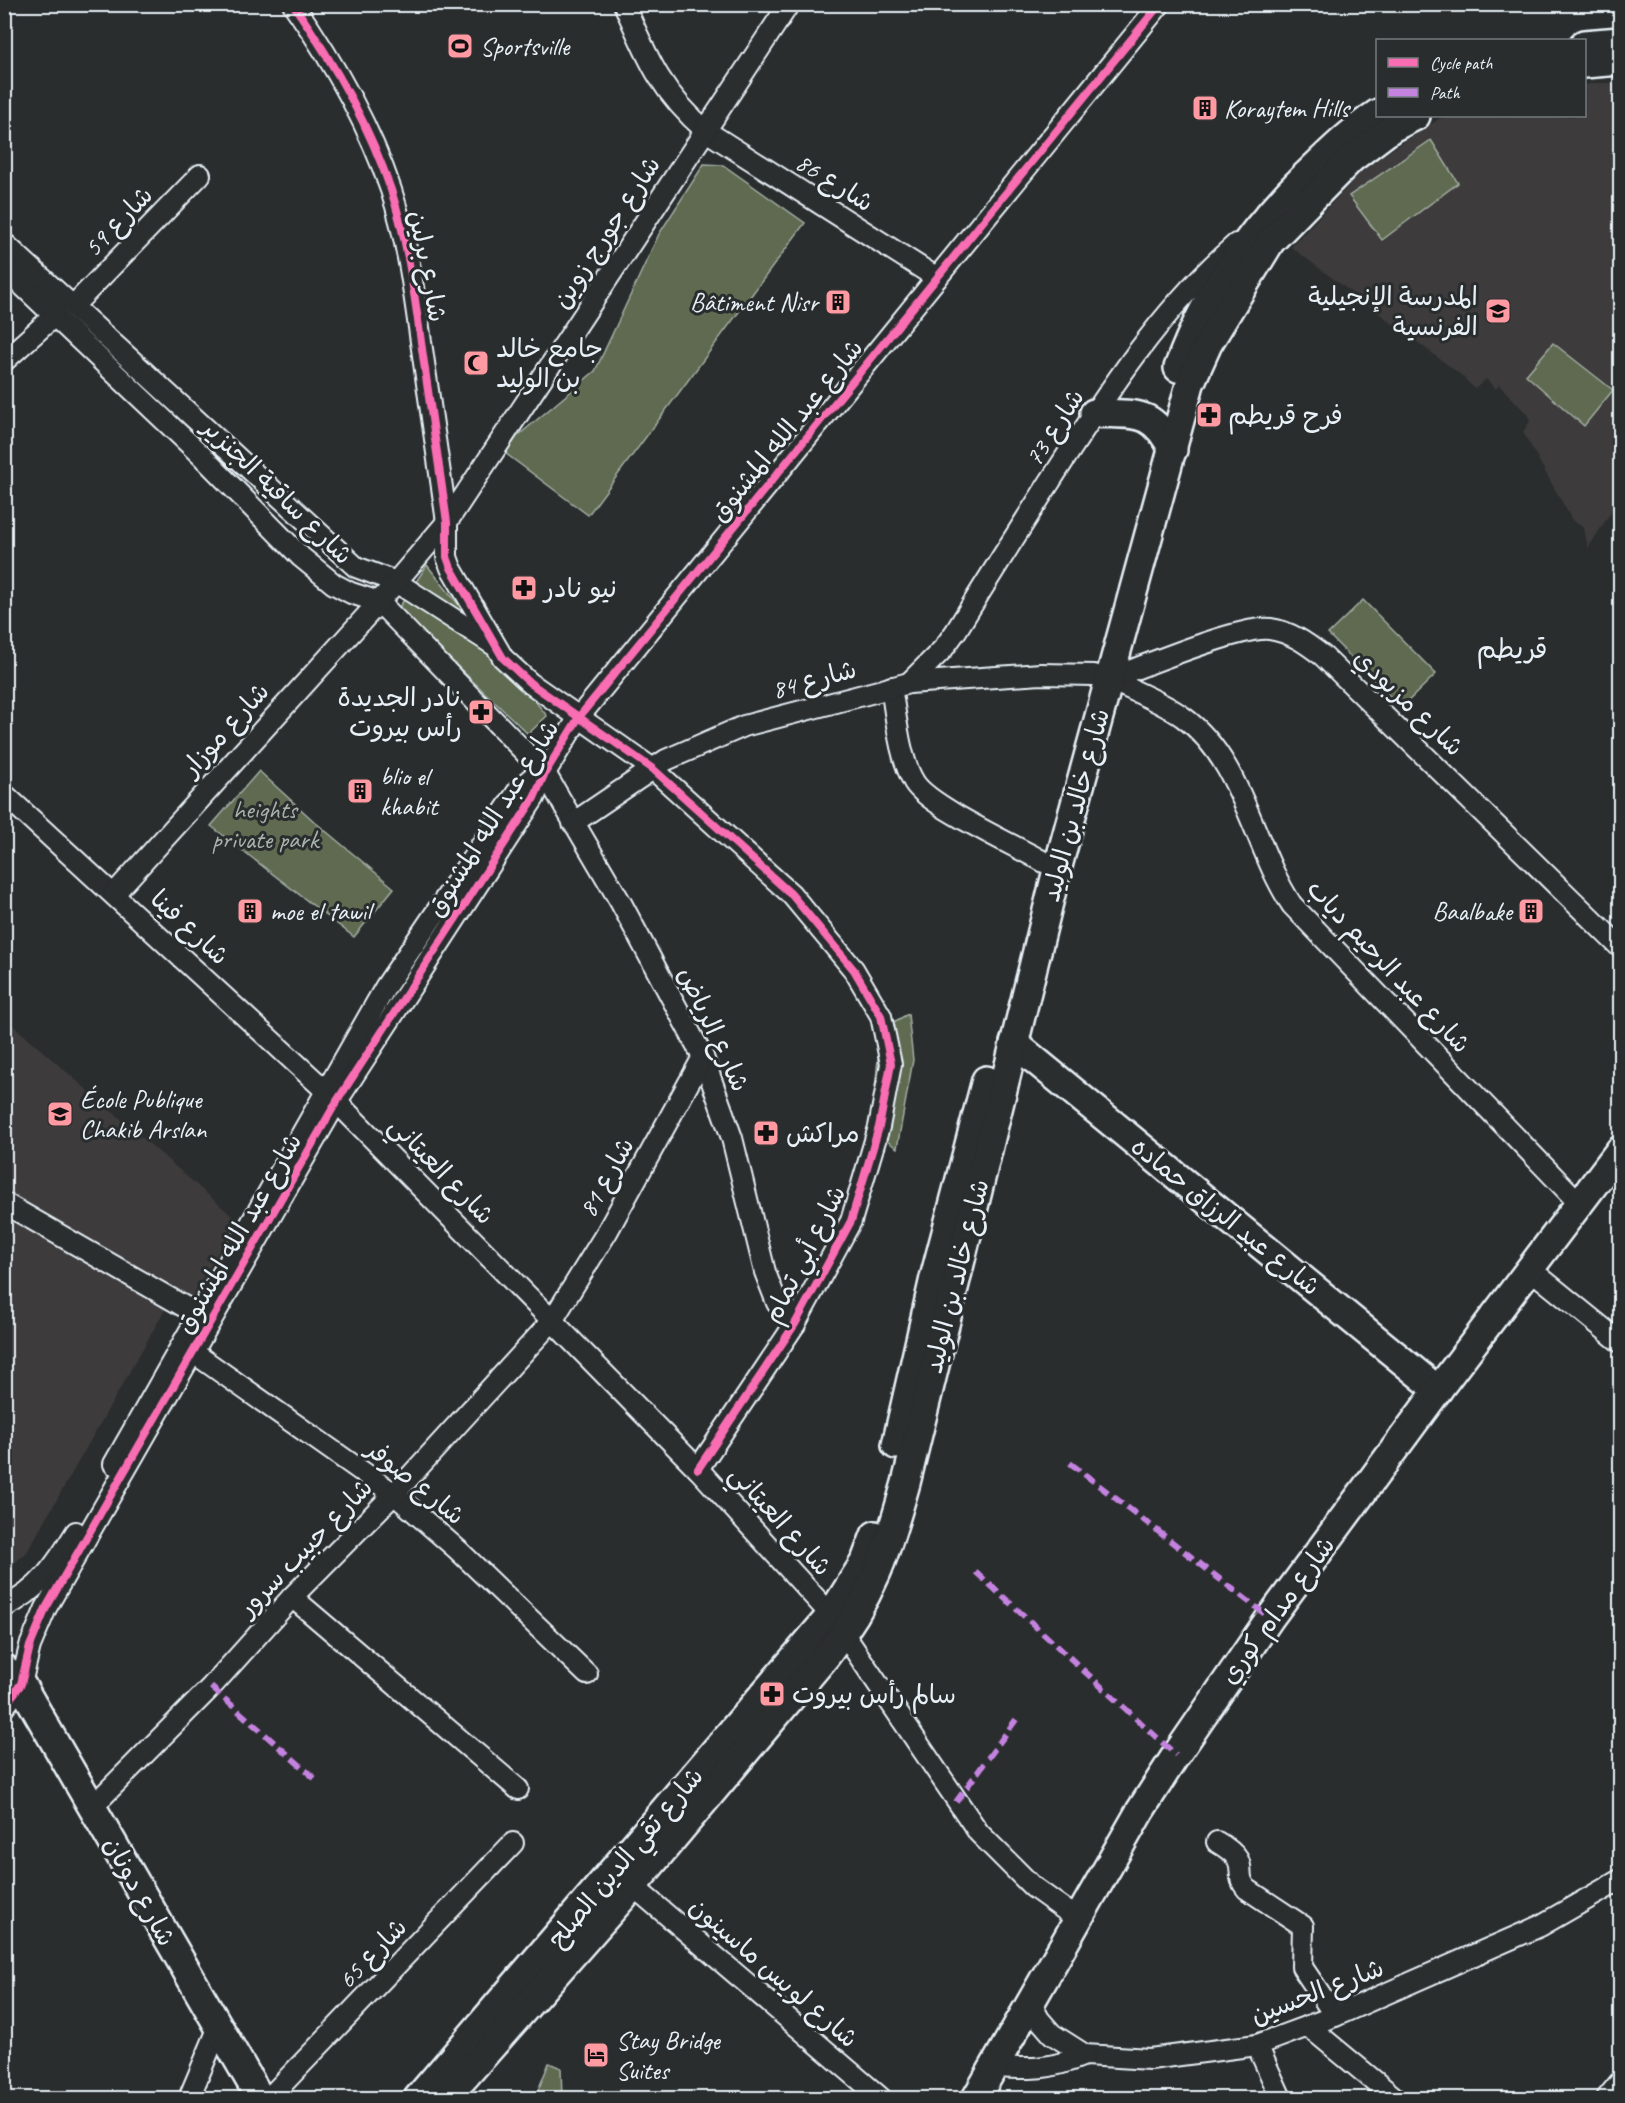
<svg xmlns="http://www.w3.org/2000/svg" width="1625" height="2103" font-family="Caveat,'Playpen Sans Arabic',sans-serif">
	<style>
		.built { fill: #3e3a3a }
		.green { fill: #5e6a51; stroke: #a3aea4; stroke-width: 1.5 }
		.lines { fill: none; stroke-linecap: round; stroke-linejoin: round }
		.street-casing { stroke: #e8f1f8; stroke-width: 24 }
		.secondary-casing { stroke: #e8f1f8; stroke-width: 32 }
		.street { stroke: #2a2d2e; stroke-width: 20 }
		.secondary { stroke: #2a2d2e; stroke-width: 27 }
		.quiet { stroke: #c483df; stroke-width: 6; stroke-dasharray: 12 6; stroke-linecap: butt }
		.cycleway-casing { stroke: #2a2d2e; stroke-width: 11 }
		.cycleway { stroke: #f96db3; stroke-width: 8 }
		.labels { text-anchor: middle; stroke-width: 6; stroke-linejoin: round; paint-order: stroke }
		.poi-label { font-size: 26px; fill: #e8f1f8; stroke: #2a2d2e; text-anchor: start }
		.street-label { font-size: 26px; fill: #e8f1f8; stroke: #2a2d2e }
		.park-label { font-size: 26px; fill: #aab4ad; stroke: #2a2d2e }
		.neighbourhood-label { font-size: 27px; fill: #e8f1f8; stroke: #2a2d2e }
	</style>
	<rect width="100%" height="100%" fill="#2a2d2e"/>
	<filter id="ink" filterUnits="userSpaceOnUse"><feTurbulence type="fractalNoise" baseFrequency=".0167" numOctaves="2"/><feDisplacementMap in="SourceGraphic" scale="12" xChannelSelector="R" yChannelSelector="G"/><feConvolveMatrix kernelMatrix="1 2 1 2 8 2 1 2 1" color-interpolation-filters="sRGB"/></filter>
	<g filter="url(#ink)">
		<g class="built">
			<path d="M1595,83H1620V498L1588,548L1584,528L1572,520L1523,432L1530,421L1527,414L1499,385L1496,389L1486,379L1475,389L1461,375L1291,247L1367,166L1442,117L1584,116L1585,85Z"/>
			<path d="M8,1021L237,1220L188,1303L5,1201L4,1027Z"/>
			<path d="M5,1203L171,1299L27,1552L5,1572Z"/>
		</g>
		<g class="green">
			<path d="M1431,140L1458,183L1382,240L1349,196Z"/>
			<path d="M704,164L723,165L805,223L588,515L501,450L595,371L659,234Z"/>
			<path d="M1553,343L1613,390L1584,426L1526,375Z"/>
			<path d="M427,565L547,716L528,734L398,609Z"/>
			<path d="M1363,600L1436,674L1401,708L1328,634Z"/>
			<path d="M259,771L316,823L394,888L354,937L211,826Z"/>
			<path d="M908,1014L913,1060L897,1148L871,1130L881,1029Z"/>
			<path d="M549,2063L561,2068L562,2098H535Z"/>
		</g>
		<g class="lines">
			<g class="street-casing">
				<g id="street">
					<path d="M293,4C332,60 369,125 391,190C407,239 414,291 421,342C430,402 438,462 447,522V557L451,568L503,658L530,683L653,769L791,894L854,970L881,1016L891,1064L879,1127L851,1221L795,1324L698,1469"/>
					<path d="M624,4C648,59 660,91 706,131L937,278"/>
					<path d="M4,243L356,567L396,582L494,645"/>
					<path d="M4,268L202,456L301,557L334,584L351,593L379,602L545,773L621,903L703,1057L732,1138L765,1272L777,1303L795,1324"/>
					<path d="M74,305L200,175"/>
					<path d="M4,361L53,317"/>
					<path d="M1109,679C1133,691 1161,701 1183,717C1243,760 1253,847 1292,905L1581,1205"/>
					<path d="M1109,679C1141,667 1242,625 1270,629C1291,632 1306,643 1323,656L1620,947"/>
					<path d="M909,683L943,649L956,631C987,580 1019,530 1051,480C1105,396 1160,310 1236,244"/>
					<path d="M891,687C896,715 899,757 914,782C928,806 1016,846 1044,862"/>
					<path d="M4,794L326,1091L698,1469L831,1615L979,1833L1033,1887L1079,1920"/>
					<path d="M573,823L666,760L744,726L909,683L1041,674L1094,675"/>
					<path d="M114,894L379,602L447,522L789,4"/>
					<path d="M4,1203L199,1315"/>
					<path d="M1530,1269L1620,1342"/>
					<path d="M194,1353L394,1494L458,1550L587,1674"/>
					<path d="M114,1464L386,986L520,788L533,777L545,773"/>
					<path d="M292,1597L518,1789"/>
					<path d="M4,1607C39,1591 57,1563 76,1532"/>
					<path d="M4,1707L21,1684L30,1646L46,1608L337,1101L534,798L545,773L579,717L1160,4"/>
					<path d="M93,1806L211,1687L292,1597L394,1494L552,1321L607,1232L703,1057"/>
					<path d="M1217,1842C1255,1864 1231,1871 1247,1889L1303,1926L1302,1967L1335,2016"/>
					<path d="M633,1886L881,2098"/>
					<path d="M1031,2004L1039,2019L1052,2034L1085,2055L1150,2059L1257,2045L1335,2016L1540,1926L1620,1880"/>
					<path d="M1308,2026L1395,2098"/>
					<path d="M1257,2045L1281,2098"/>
					<path d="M994,2067C1032,2069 1049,2070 1085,2055"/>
					<path d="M189,2098L218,2029"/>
					<path d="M269,2098L513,1843"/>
					<path d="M1607,2098L1620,2082"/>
				</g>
			</g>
			<g class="secondary-casing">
				<g id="secondary">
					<path d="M1584,44L1620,41"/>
					<path d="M1584,64L1620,61"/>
					<path d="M1178,368C1205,294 1249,231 1305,176C1328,154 1351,131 1378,113"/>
					<path d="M1094,413C1135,415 1152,408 1173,450"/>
					<path d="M1014,1043L1438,1390"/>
					<path d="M896,1445L934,1278L986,1080"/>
					<path d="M4,1668L21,1684L260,2098"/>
					<path d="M418,2098L831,1615L865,1561L875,1535"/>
					<path d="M446,2098L633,1886L826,1656C873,1597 886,1554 906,1483L1057,870L1190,384L1208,344L1271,241L1351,159L1392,128L1416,116"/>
					<path d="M976,2098L1140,1811L1176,1755L1270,1618L1438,1390L1620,1150"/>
				</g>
			</g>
			<use href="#street" class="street"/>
			<use href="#secondary" class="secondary"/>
			<g class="quiet">
				<path d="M1070,1463L1270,1618"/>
				<path d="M976,1572L1176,1755"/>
				<path d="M211,1687L319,1782"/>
				<path d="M956,1802L1018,1717"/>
			</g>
			<g class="cycleway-casing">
				<g id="cycleway">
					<path d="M293,4C332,60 369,125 391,190C407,239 414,291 421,342C430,402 438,462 447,522V557L451,568L503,658L530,683L653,769L791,894L854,970L881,1016L891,1064L879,1127L851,1221L795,1324L698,1469"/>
					<path d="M4,1707L21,1684L30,1646L46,1608L337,1101L534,798L545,773L579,717L1160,4"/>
				</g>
			</g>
			<use href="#cycleway" class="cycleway"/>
		</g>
	</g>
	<defs>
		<g id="stadium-square" transform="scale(1.35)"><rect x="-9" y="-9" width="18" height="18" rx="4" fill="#ff9aa2" stroke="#2a2d2e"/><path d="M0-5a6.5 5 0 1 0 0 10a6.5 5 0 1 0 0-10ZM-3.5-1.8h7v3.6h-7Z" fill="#111"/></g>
		<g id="building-square" transform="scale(1.35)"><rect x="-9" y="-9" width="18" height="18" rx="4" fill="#ff9aa2" stroke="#2a2d2e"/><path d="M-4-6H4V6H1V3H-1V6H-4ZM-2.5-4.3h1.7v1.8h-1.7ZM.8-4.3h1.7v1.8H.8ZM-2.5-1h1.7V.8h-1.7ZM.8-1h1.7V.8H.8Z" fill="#111"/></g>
		<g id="school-square" transform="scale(1.35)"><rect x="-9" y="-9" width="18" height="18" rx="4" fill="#ff9aa2" stroke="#2a2d2e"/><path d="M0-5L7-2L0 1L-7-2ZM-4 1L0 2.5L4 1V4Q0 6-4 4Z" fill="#111"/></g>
		<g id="mosque-square" transform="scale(1.35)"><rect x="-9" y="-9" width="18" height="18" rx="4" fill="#ff9aa2" stroke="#2a2d2e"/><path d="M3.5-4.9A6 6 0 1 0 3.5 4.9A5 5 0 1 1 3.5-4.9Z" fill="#111"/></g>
		<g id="pharmacy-square" transform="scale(1.35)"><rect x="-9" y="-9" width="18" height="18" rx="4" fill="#ff9aa2" stroke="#2a2d2e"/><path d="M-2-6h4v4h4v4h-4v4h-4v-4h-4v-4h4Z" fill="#111"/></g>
		<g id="hotel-square" transform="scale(1.35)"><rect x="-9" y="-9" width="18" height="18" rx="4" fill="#ff9aa2" stroke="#2a2d2e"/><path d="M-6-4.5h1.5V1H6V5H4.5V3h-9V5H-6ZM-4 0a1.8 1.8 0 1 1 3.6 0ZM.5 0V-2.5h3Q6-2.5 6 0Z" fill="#111"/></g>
	</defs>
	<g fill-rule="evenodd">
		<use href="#stadium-square" x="460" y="46"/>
		<use href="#building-square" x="1205" y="108"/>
		<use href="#building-square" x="838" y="302"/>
		<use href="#school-square" x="1498" y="311"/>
		<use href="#mosque-square" x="476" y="363"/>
		<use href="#pharmacy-square" x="1209" y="415"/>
		<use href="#pharmacy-square" x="524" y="588"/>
		<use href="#pharmacy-square" x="481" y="712"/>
		<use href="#building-square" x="360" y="791"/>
		<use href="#building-square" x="250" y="911"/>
		<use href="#building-square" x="1531" y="911"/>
		<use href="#school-square" x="60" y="1114"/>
		<use href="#pharmacy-square" x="766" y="1133"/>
		<use href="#pharmacy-square" x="772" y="1694"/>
		<use href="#hotel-square" x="596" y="2055"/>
	</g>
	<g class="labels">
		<g class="poi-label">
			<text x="480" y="55">Sportsville</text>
			<text x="1224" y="117">Koraytem Hills</text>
			<text x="1478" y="305" text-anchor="end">المدرسة الإنجيلية<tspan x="1478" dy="30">الفرنسية</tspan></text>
			<text x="818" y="311" text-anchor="end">Bâtiment Nisr</text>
			<text x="496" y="357">جامع خالد<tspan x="496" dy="30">بن الوليد</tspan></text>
			<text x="1228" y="424">فرح قريطم</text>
			<text x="544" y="597">نيو نادر</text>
			<text x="462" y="706" text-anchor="end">نادر الجديدة<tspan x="462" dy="30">رأس بيروت</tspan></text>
			<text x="380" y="785">blio el<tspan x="380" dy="30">khabit</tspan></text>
			<text x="270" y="920">moe el tawil</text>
			<text x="1512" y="920" text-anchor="end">Baalbake</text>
			<text x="80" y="1108">École Publique<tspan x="80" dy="30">Chakib Arslan</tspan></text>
			<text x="786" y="1142">مراكش</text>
			<text x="792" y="1703">سالم رأس بيروت</text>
			<text x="616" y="2049">Stay Bridge<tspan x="616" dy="30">Suites</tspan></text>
		</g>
		<g class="street-label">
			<text transform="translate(835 182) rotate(32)" y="9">شارع 86</text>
			<text transform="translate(118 221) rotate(-46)" y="9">شارع 59</text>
			<text transform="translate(606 232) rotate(-57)" y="9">شارع جورج زوين</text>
			<text transform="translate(428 266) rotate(79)" y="9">شارع برلين</text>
			<text transform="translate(1054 427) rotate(-57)" y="9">شارع 73</text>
			<text transform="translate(786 430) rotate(-51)" y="9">شارع عبد الله المشنوق</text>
			<text transform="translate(278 491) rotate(44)" y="9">شارع ساقية الجنزير</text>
			<text transform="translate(814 679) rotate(-15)" y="9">شارع 84</text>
			<text transform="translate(1409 702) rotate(44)" y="9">شارع مزبودي</text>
			<text transform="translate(225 729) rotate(-48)" y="9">شارع موزار</text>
			<text transform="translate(1075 805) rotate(-75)" y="9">شارع خالد بن الوليد</text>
			<text transform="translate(492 818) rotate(-58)" y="9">شارع عبد الله المشنوق</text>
			<text transform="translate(190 927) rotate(43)" y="9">شارع فينا</text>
			<text transform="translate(1389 966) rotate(47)" y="9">شارع عبد الرحيم دياب</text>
			<text transform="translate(714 1029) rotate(65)" y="9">شارع الرياض</text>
			<text transform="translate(442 1170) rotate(46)" y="9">شارع العيتاني</text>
			<text transform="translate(606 1177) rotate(-61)" y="9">شارع 81</text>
			<text transform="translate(1226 1216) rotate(39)" y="9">شارع عبد الرزاق حماده</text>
			<text transform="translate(238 1233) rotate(-60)" y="9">شارع عبد الله المشنوق</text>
			<text transform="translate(804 1254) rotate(-63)" y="9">شارع أبي تمام</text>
			<text transform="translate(956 1276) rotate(-76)" y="9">شارع خالد بن الوليد</text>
			<text transform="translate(416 1482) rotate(39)" y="9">شارع صوفر</text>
			<text transform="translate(781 1520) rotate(48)" y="9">شارع العيتاني</text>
			<text transform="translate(305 1547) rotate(-46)" y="9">شارع حبيب سرور</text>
			<text transform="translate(1277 1610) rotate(-54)" y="9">شارع مدام كوري</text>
			<text transform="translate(625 1857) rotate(-50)" y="9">شارع تقي الدين الصلح</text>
			<text transform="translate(140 1891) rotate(61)" y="9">شارع دونان</text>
			<text transform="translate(372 1953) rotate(-46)" y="9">شارع 65</text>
			<text transform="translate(774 1972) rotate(41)" y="9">شارع لويس ماسينون</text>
			<text transform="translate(1317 1991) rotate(-21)" y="9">شارع الحسين</text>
		</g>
		<g class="park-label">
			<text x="265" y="818">heights<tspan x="265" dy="30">private park</tspan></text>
		</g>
		<g class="neighbourhood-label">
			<text x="1512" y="658">قريطم</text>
		</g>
	</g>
	<rect width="1625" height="2103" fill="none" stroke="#2a2d2e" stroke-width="24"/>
	<rect x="12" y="12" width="1601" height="2079" fill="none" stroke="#e8f1f8" stroke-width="2" filter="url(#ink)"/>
	<rect x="1376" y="39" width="210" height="78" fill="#2a2d2e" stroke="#767b7f" stroke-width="1.5"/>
	<rect x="1388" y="58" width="30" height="9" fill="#f96db3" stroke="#767b7f" stroke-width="1.5"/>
	<text x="1430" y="69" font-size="18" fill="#e8f1f8">Cycle path</text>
	<rect x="1388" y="88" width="30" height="9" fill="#c483df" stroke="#767b7f" stroke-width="1.5"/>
	<text x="1430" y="99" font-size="18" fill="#e8f1f8">Path</text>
</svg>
